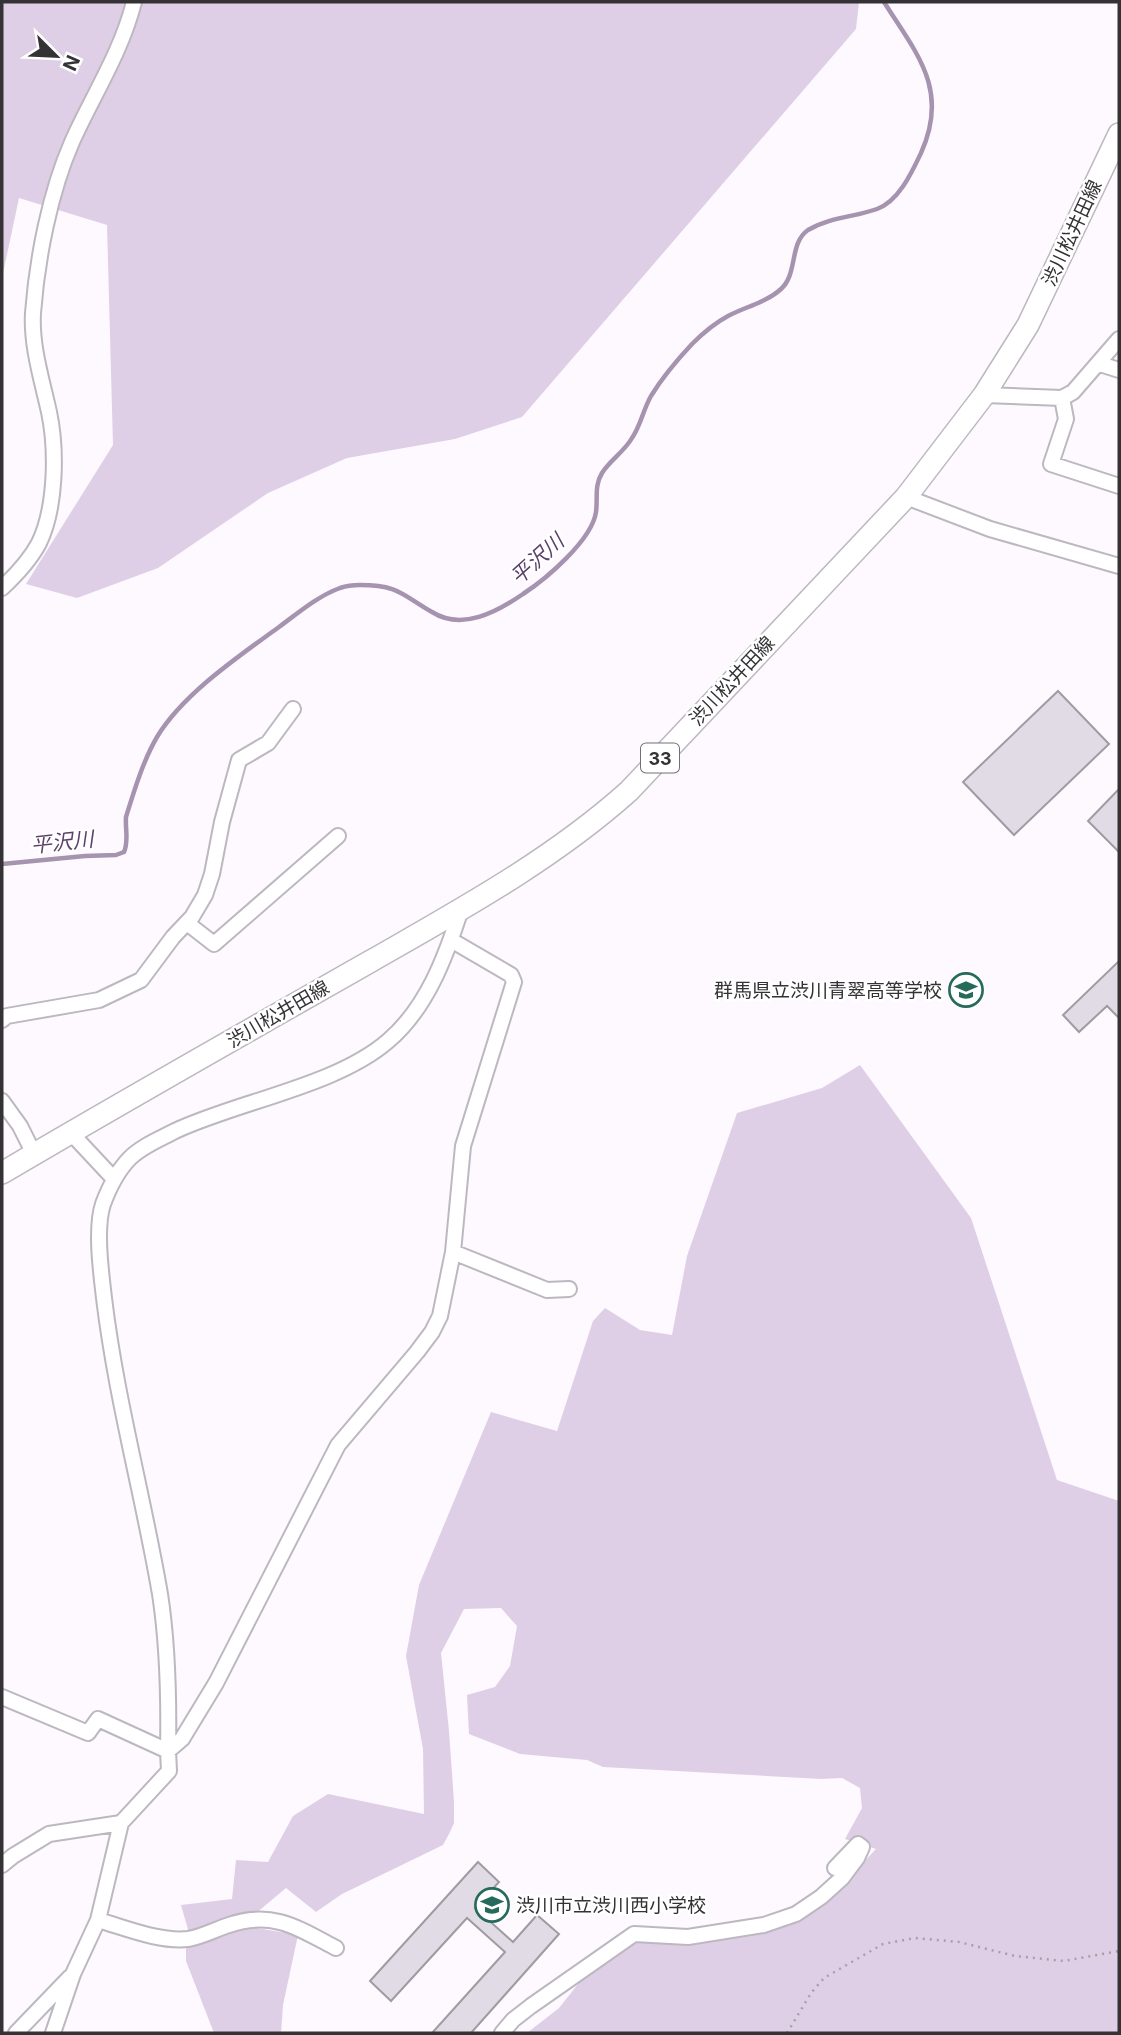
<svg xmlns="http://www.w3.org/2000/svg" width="1121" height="2035" viewBox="0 0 1121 2035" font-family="Inter,'Noto Sans JP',sans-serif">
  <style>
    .green { fill: #decfe7 }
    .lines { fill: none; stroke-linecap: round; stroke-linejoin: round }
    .stream { stroke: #a593b0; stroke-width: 4.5 }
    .building { fill: #e0dbe4; stroke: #a09aa3; stroke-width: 2 }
    .street-casing { stroke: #bdb8c0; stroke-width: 18 }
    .primary-casing { stroke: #bdb8c0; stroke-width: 24 }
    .path { stroke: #a4a1a6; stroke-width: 2.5; stroke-dasharray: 2 5; stroke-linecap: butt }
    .street { stroke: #fff; stroke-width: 14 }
    .primary { stroke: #fff; stroke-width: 21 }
    .labels { text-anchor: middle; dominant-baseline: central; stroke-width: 5; stroke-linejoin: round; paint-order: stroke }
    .shield { fill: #fff; stroke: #717072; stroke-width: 2 }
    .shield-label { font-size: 18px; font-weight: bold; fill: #343235 }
    .street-label { font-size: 19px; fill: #343235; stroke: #fff }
    .poi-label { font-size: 19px; fill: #343235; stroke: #fff; text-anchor: end }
    .water-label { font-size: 21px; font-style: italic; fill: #5c416c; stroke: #fff }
  </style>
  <rect width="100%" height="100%" fill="#fdf9ff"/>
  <path class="green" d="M2,2h857l-3,27 -334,388 -67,22 -108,19 -79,35 -110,75 -81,30 -51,-14 87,-139 -6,-220 -88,-27 -17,80z
    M860,1065l111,153 86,262 62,21v532h-592l32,-25 23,-29 55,-41 162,-21 24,-12 53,-56 -31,-10 17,-31 -2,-20 -18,-10 -21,1 -218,-12 -16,-7 -67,-6 -51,-20 -2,-39 28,-8 15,-21 7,-40 -16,-18 -37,1 -23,44 8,78 5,71v21l-5,11 -6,11 -101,49 -26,18 -30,-24 -31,26 -22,2 -26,12 -18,5 -8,-28 51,-6 4,-39 32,2 25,-46 35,-22 96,20 -1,-65 -17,-93 13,-71 72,-173 66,19 36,-110 12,-13 35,22 32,5 15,-79 50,-143 85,-25z
    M257,1928l41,7 -15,70 -2,28h-67l-28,-72v-14c26,-6 44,-16 71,-19z"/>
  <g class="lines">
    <path class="stream" d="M2,864l83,-8 31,-1 8,-3c5,-11 1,-23 2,-35 8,-26 17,-56 31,-80 26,-43 82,-81 122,-110 19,-14 39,-31 61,-39 6,-2 13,-3 20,-3 38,0 41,9 72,27 30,19 65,0 91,-18 23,-15 69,-54 73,-82 2,-14 -2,-26 6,-39 8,-13 22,-21 30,-35 9,-13 11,-28 19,-42 11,-18 26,-36 41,-52 11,-11 23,-21 36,-28 17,-9 39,-14 53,-27 17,-15 8,-46 27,-59 22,-13 47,-13 69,-21 22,-8 35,-37 44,-56 29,-64 -5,-100 -37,-151"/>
  </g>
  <path class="building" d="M1058,691l51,53 -95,91 -51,-53z
    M1119,789v63l-31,-31z
    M1119,961v57l-12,-12 -28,26 -16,-17z
    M478,1862l21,20 -24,26 38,34 24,-27 22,19 -88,99h-39l73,-81 -38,-34 -76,83 -21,-20z"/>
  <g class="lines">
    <g class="street-casing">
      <path id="street" d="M1100,364l19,6
        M984,395l78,3 11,-6 46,-53
        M1062,398l4,21 -15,45 68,22
        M906,497l84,32 129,37
        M2,588c14,-13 28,-28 37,-45 17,-35 18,-93 10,-131 -7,-32 -18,-66 -16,-99 4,-54 17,-121 39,-171 21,-47 49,-89 62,-140
        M187,923l27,21 124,-108
        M2,1020l5,-4 92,-16 42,-20 32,-43 19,-20 13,-22 7,-21 10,-52 17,-62 29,-17 25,-34
        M2,1101l18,25 14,28
        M71,1133l43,46
        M453,1252l94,38 22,-1
        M2,1697l86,36 10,-14 70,32c1,-52 0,-105 -8,-157 -17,-99 -44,-196 -56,-296 -3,-26 -9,-70 -1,-94 6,-16 15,-34 27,-46 12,-12 30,-19 45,-27 64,-30 161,-45 213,-90 39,-33 58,-85 73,-132
        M2,1865l11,-9 36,-22 72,-11
        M98,1920c28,8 61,22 90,19 14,-2 28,-10 41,-14 44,-15 69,3 107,23
        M16,2033l54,-56
        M53,2033l20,-59 25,-54 23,-97 48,-52 -1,-20 14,-12 34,-56 122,-238 79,-93 15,-20 8,-16 13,-64 10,-106 51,-164 -3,-7 -60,-35
        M502,2033l11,-13 18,-14 103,-72 54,3 76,-12 32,-11 25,-17 21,-19 15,-20 5,-11 -4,-3 -23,24"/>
    </g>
    <g class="primary-casing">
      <path id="primary" d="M2,1173c122,-72 246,-142 369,-212 89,-51 181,-101 258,-170l277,-294 78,-102 44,-70 91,-191"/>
    </g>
    <path class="path" d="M787,2033l24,-40 13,-15 59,-34 32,-6 44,4 56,14 49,5 55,-10"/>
    <use href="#street" class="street"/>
    <use href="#primary" class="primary"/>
  </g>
  <defs>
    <g id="school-ring" transform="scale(1.75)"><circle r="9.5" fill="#fff" stroke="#266a5b" stroke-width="1.5"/><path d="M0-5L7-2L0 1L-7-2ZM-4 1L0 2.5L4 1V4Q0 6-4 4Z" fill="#266a5b"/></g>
  </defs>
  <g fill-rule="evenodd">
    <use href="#school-ring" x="966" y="990"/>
    <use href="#school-ring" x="492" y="1905"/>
  </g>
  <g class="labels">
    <rect class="shield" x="641" y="743.5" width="38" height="29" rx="5"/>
    <g class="shield-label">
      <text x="660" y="758">33</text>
    </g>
    <g class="street-label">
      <text transform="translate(1072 233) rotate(-65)">渋川松井田線</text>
      <text transform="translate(732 681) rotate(-47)">渋川松井田線</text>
      <text transform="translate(278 1014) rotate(-30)">渋川松井田線</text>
    </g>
    <g class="poi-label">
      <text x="942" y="990">群馬県立渋川青翠高等学校</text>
      <text x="516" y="1905" text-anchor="start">渋川市立渋川西小学校</text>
    </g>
    <g class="water-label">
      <text transform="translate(537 559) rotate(-42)">平沢川</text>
      <text transform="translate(62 842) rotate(-6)">平沢川</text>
    </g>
  </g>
  <rect width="1121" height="2035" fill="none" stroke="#343235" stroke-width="7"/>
  <g transform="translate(56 56) rotate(114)" stroke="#ffffff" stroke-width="5" paint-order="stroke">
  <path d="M0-5L12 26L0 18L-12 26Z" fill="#343235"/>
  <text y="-10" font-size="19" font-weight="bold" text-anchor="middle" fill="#343235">N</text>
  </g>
</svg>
